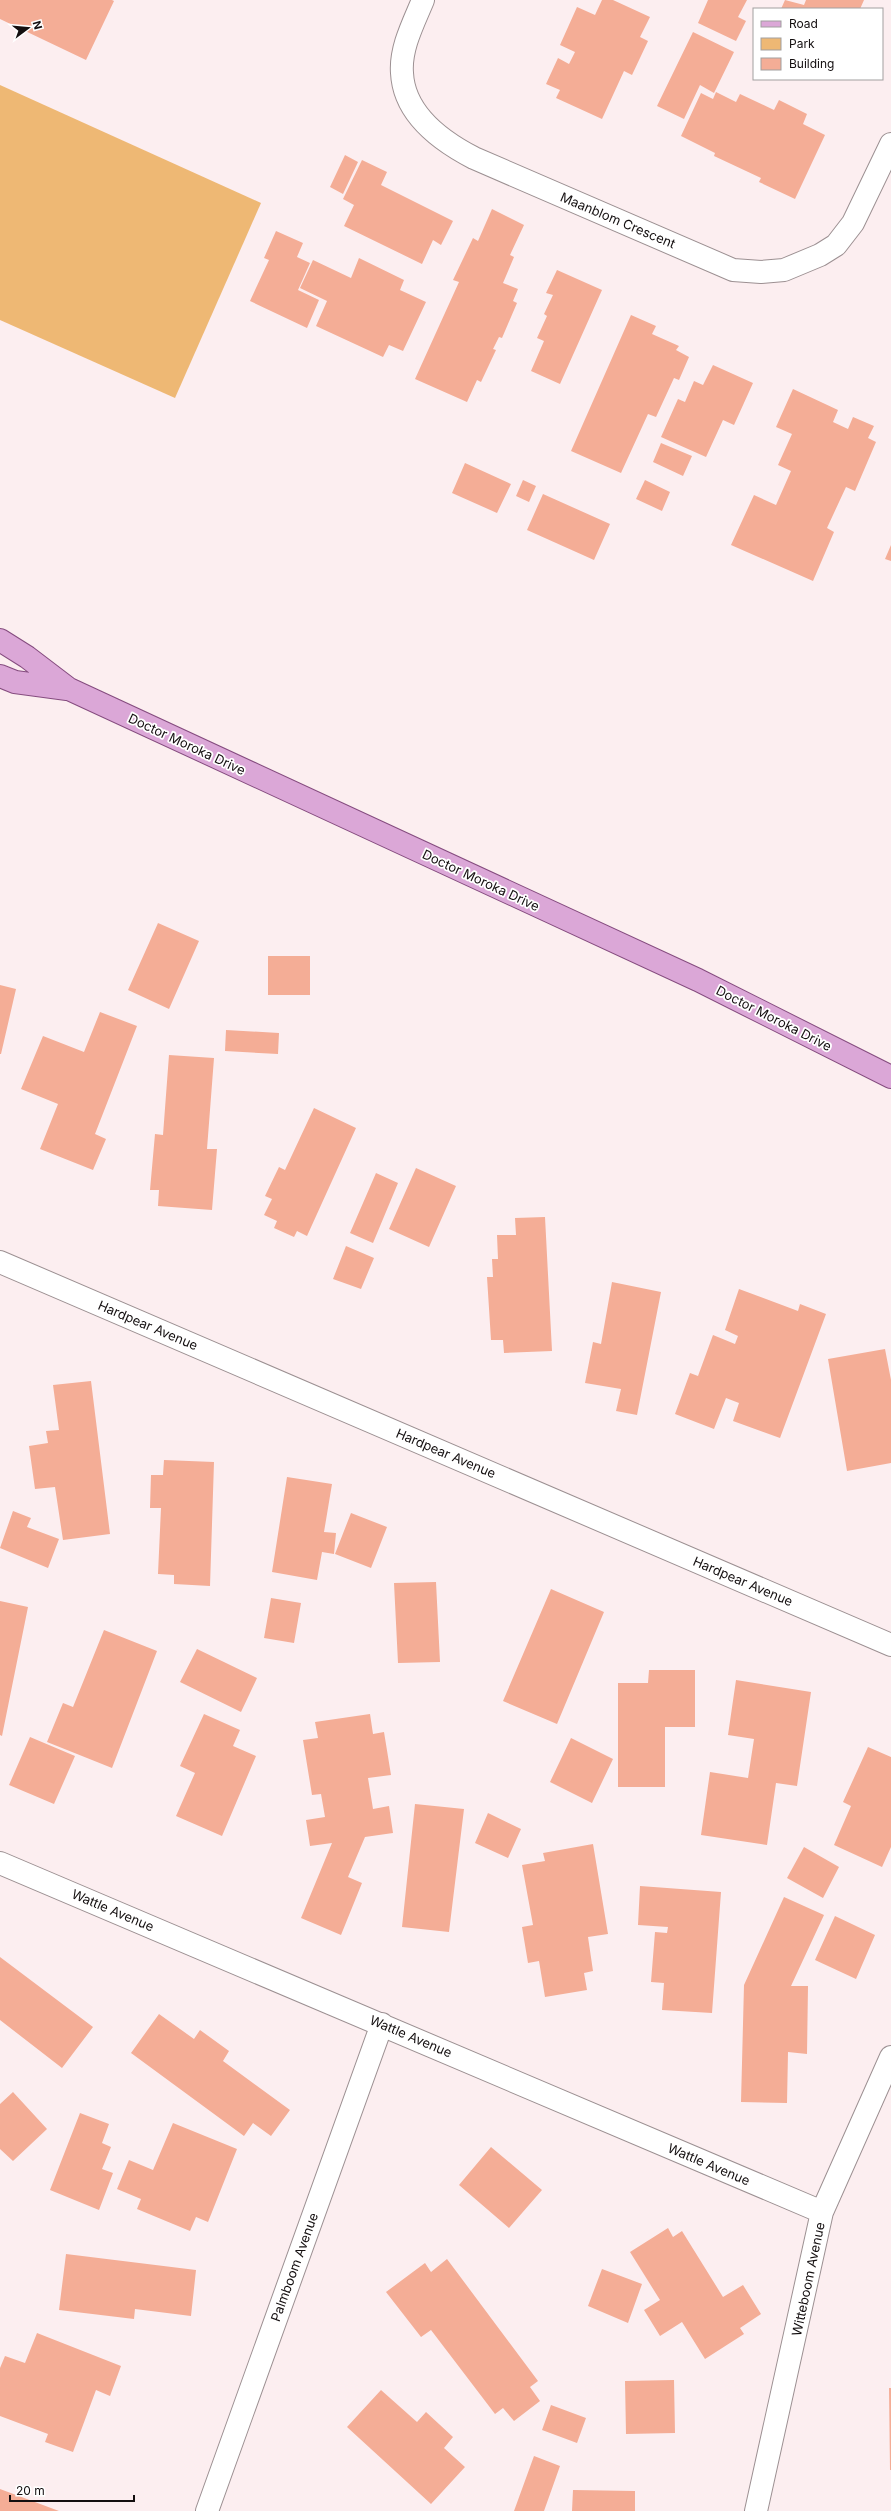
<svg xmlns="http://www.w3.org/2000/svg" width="891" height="2511" viewBox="0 0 891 2511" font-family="Inter,sans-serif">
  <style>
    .green { fill: #eeb874 }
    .building { fill: #f4ad96 }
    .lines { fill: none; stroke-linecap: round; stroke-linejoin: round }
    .minor-casing { stroke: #9c9092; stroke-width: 24 }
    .major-casing { stroke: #854c7f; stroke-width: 24 }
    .minor { stroke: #fff; stroke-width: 22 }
    .major { stroke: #dba7d7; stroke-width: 22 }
    .labels { text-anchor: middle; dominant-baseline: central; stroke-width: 3.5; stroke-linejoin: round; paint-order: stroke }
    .street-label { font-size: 13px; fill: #130e0f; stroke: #fff }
  </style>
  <rect width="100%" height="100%" fill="#fceef0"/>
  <path class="green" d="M0,85l261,118 -86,195 -175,-78z"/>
  <path class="building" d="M0,0h112l2,1 -28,59 -86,-41z
    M602,0h11l37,17 -10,20 8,4 -16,34 -8,-4 -22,48 -46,-21 4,-8 -14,-6 12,-26 11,6 6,-12 -15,-7 17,-38 18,8z
    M708,0h39l-9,17 8,4 -10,20 -38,-18z
    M785,0l19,5 2,-5h58l-4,9h-79z
    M693,32l41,20 -20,41 -14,-8 -16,34 -27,-13z
    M716,92l20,10 4,-8 34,16 5,-10 28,14 -4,10 22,11 -30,64 -36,-17 2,-4 -47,-22 1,-3 -34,-17 20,-43 12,6z
    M345,155l13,7 -15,32 -13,-7z
    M362,160l25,12 -6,13 72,36 -12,24 -8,-5 -11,24 -78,-38 10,-21 -11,-6z
    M492,209l32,16 -14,30 4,2 -11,26 15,6 -5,12 4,2 -15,35 -3,-1 -6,12 3,1 -15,32 -4,-2 -10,22 -52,-23 44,-97 -6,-2 20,-42 5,3z
    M276,231l27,12 -6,14 13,6 -12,27 21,10 -12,28 -57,-27 19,-41 -5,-2z
    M359,258l45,22 -4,10 26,12 -23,49 -14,-6 -6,12 -67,-31 11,-25 -27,-13 13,-28 38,18z
    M557,270l45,20 -42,94 -29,-13 13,-30 -7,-3 10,-22 -3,-2 9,-19 -7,-2z
    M631,315l25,11 -4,8 27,12 -3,4 13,7 -10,23 -5,-2 -18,39 -8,-3 -27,59 -50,-22z
    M713,365l40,18 -19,42 -11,-5 -17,37 -45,-20 17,-38 7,3 9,-21 9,4z
    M793,389l45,21 -5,12 15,7 5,-12 21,9 -6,12 8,4 -21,49 -9,-4 -19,41 7,4 -21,49 -82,-36 23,-50 22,10 15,-34 -13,-6 14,-31 -16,-7z
    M661,443l31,13 -9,20 -30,-14z
    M465,463l46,21 -14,29 -45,-20z
    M523,480l13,6 -7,16 -13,-6z
    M645,480l25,12 -8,19 -26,-12z
    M543,494l67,30 -16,36 -67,-30z
    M891,545v16l-6,-2z
    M158,923l41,18 -30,68 -41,-19z
    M268,956h42v39h-42z
    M0,985l16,4 -15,65h-1z
    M100,1012l37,14 -42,108 11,5 -13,31 -53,-21 18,-45 -37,-15 22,-53 41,16z
    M226,1030l53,3 -1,21 -53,-3z
    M169,1055l45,3 -7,91h10l-5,61 -54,-4 1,-16h-9l5,-56 8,1z
    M314,1108l42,20 -49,108 -10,-5 -3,6 -20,-9 3,-7 -13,-6 8,-16 -7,-3 14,-29 6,3z
    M416,1168l40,18 -27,61 -40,-18z
    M376,1173l22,10 -25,60 -23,-10z
    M545,1217l7,134 -48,2 -1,-13h-12l-4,-63h6l-1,-18h6l-1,-24h19l-1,-17z
    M346,1246l28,12 -13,31 -28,-10z
    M612,1282l49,10 -24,123 -21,-4 5,-22 -36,-6 8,-41 8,2z
    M739,1289l59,22 2,-7 26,10 -46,124 -47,-17 6,-18 -13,-5 -12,31 -39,-15 15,-41 8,3 15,-41 22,9 3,-8 -13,-6z
    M885,1349l6,31v83l-44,8 -19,-112z
    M91,1381l19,153 -47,6 -8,-53 -20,2 -6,-43 19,-3 -2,-12 13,-1 -6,-45z
    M164,1460l50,2 -4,124 -36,-2v-9l-16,-1 3,-66h-11l1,-33h12z
    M287,1477l45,7 -8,48 12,1 -2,21 -12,-2 -5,28 -45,-8z
    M13,1511l18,7 -4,9 32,12 -11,29 -48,-20z
    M351,1513l36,14 -16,41 -36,-14z
    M436,1582l4,80 -42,1 -4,-80z
    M551,1589l53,23 -47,112 -54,-23z
    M271,1598l30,5 -7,40 -30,-5z
    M0,1601l28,6 -26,129 -2,-1z
    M104,1630l53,21 -45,117 -65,-26 16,-39 10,4z
    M197,1649l60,29 -16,34 -61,-30z
    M649,1670h46v57h-30v60h-47v-104h30z
    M736,1680l75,12 -14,94 -21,-3 -9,62 -66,-10 9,-63 38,6 6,-39 -26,-4z
    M204,1714l36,16 -7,16 23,10 -34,80 -46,-20 19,-43 -15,-7z
    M370,1714l3,20 11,-2 7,43 -23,3 5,31 16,-3 4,27 -28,4 -17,40 14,6 -21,52 -40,-17 31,-75 -22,3 -4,-26 19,-3 -4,-23 -9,1 -9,-55 15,-2 -3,-16z
    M30,1737l45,19 -21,48 -45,-19z
    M571,1738l42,21 -21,44 -42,-21z
    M868,1747l23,10v90l-9,20 -48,-22 17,-39 -8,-4z
    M415,1804l49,5 -15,123 -47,-5z
    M488,1813l33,16 -13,29 -33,-15z
    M593,1844l15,90 -20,3 5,34 -9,2 3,17 -42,7 -6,-36 -11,2 -6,-36 11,-2 -11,-60 23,-4 -2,-8z
    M804,1847l35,20 -16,31 -36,-20z
    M640,1886l81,6 -9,121 -50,-3 2,-27 -13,-1 4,-50 12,1 1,-6 -30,-2z
    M784,1897l40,18 -33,71h17l-1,68 -19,-2 -1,51 -46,-1 3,-117z
    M835,1916l40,19 -19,44 -41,-19z
    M0,1957l93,70 -31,41 -62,-48z
    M159,2014l35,25 6,-9 29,21 -6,10 67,49 -19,26 -18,-13 -9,13 -113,-83z
    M13,2092l34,37 -34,32 -13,-12v-45z
    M80,2113l29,11 -7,19 9,4 -9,22 11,4 -14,37 -49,-20z
    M173,2123l64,26 -29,73 -12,-5 -6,14 -53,-22 4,-10 -24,-10 12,-29 24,10z
    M491,2147l51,43 -33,38 -50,-43z
    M668,2228l5,9 9,-6 41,66 20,-12 18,29 -21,14 4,6 -39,25 -23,-37 -22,14 -16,-26 16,-10 -30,-48z
    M66,2254l130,16 -5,46 -56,-7 -1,10 -75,-9z
    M447,2259l91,122 -8,6 10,14 -26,20 -11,-13 -8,6 -64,-84 -10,7 -35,-45 39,-29 6,9z
    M602,2269l40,15 -14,39 -40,-17z
    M37,2333l84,33 -11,30 -14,-6 -23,62 -28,-10 3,-8 -48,-18v-48l5,-12 20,7z
    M674,2380l1,53 -49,1 -1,-53z
    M889,2388h2v82h-1z
    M381,2390l36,32 9,-10 27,25 -9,11 21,19 -34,37 -84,-77z
    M551,2405l35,13 -9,25 -35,-13z
    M534,2456l26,10 -16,45h-30z
    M0,2489l59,22h-59z
    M573,2490l62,1v20h-63z"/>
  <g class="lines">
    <g class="minor-casing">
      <path id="minor" d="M423,0c-9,22 -23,48 -21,73 2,41 39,68 72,85l259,112 28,2 23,-2 36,-15 16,-10 17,-22 38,-79
        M0,1262l891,383
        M0,1863l822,349
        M207,2511l175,-487
        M756,2511l66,-299 69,-155"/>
    </g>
    <g class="major-casing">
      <path id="major" d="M0,640l27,17 42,32 629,291 193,97
        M0,676l15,6 52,7"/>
    </g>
    <use href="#minor" class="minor"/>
    <use href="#major" class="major"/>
  </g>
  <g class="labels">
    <g class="street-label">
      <text transform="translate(618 220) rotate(23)">Maanblom Crescent</text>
      <text transform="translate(187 744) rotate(25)">Doctor Moroka Drive</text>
      <text transform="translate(481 880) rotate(25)">Doctor Moroka Drive</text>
      <text transform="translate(774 1018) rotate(27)">Doctor Moroka Drive</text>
      <text transform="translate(148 1325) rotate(23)">Hardpear Avenue</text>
      <text transform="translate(446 1453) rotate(23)">Hardpear Avenue</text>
      <text transform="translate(743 1581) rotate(23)">Hardpear Avenue</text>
      <text transform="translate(113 1910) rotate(23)">Wattle Avenue</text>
      <text transform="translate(411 2036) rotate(23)">Wattle Avenue</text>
      <text transform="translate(709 2164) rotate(23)">Wattle Avenue</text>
      <text transform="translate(294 2267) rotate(-70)">Palmboom Avenue</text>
      <text transform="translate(808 2279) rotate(-78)">Witteboom Avenue</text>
    </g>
  </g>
  <rect x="753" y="8" width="130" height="72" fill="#ffffff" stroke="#a19f9f"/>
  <rect x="761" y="21" width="20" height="6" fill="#dba7d7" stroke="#a19f9f"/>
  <text x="789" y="28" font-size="12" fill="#130e0f">Road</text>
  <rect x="761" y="38" width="20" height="12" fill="#eeb874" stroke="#a19f9f"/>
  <text x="789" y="48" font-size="12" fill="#130e0f">Park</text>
  <rect x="761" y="58" width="20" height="12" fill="#f4ad96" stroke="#a19f9f"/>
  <text x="789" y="68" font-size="12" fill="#130e0f">Building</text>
  <g transform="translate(28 28) rotate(74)" stroke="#ffffff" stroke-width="3" paint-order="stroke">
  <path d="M0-3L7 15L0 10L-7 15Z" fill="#130e0f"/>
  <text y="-6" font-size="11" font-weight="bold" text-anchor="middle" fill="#130e0f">N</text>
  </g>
  <path d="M10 2495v6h124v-6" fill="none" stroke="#130e0f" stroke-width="2"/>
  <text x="16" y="2495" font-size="12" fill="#130e0f" stroke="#ffffff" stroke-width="3" paint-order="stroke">20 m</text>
</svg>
